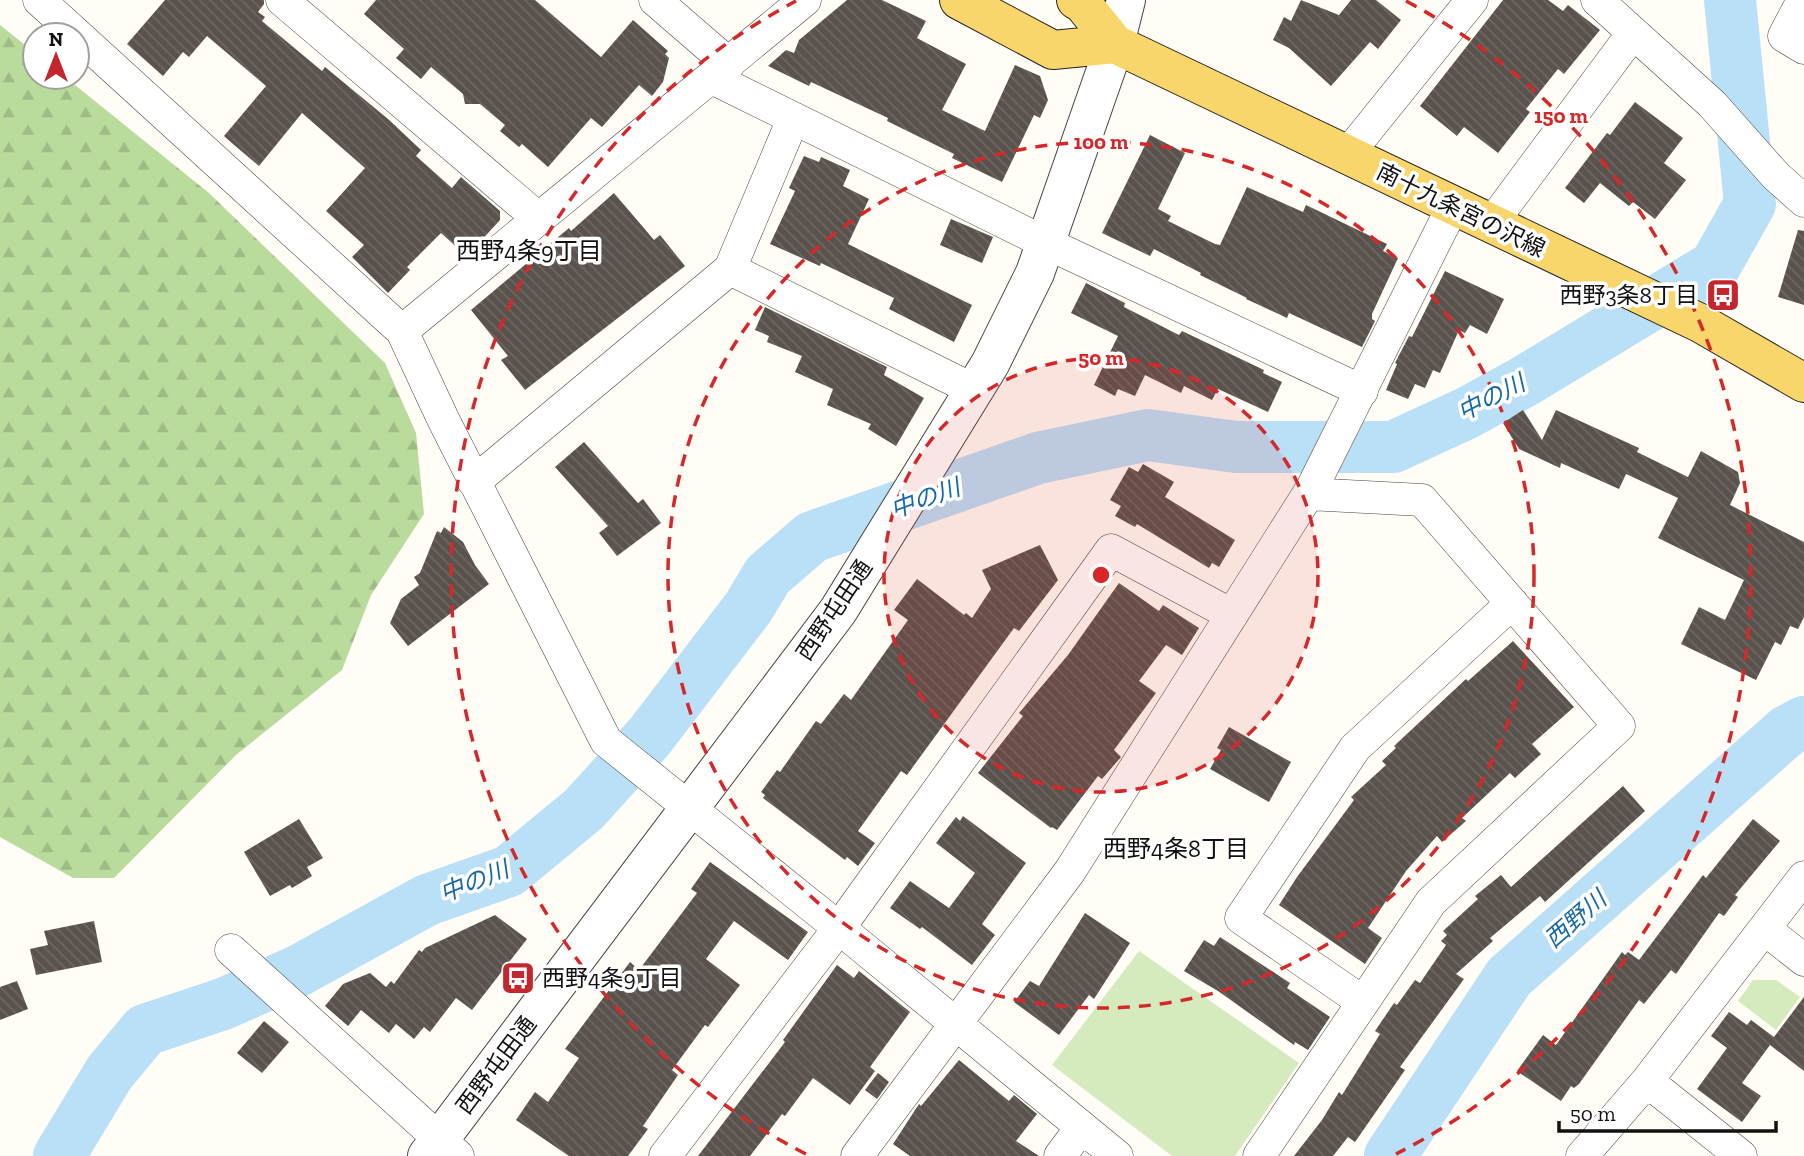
<svg xmlns="http://www.w3.org/2000/svg" width="1804" height="1156" viewBox="0 0 1804 1156" font-family="'Zilla Slab','Noto Sans JP',serif">
  <style>
    .grass { fill: #d5ebbd }
    .forest { fill: url(#forest-firs) }
    .lines { fill: none; stroke-linecap: round; stroke-linejoin: round }
    .river { stroke: #b9e0f7; stroke-width: 52 }
    .building { fill: url(#building-back-hatch) }
    .minor-casing { stroke: #444; stroke-width: 33 }
    .tertiary-casing { stroke: #444; stroke-width: 40 }
    .primary-casing { stroke: #222; stroke-width: 40 }
    .minor { stroke: #fff; stroke-width: 32 }
    .tertiary { stroke: #fff; stroke-width: 38 }
    .primary { stroke: #f9d66b; stroke-width: 38 }
    .ring { fill: none; stroke: #d62828; stroke-width: 3.5; stroke-dasharray: 12 9 }
    .labels { text-anchor: middle; dominant-baseline: central; stroke-width: 7; stroke-linejoin: round; paint-order: stroke }
    .street-label { font-size: 23px; fill: #111; stroke: #fff }
    .poi-label { font-size: 23px; fill: #111; stroke: #fff; text-anchor: end }
    .neighbourhood-label { font-size: 24px; fill: #111; stroke: #fff }
    .water-label { font-size: 24px; font-style: italic; fill: #1768a6; stroke: #fff }
    .centre { fill: #d62828; stroke: #fff; stroke-width: 3.5 }
    .ring-label { font-size: 21px; text-anchor: middle; font-weight: bold; fill: #d62828; stroke: #fff; stroke-width: 7; stroke-linejoin: round; paint-order: stroke }
  </style>
  <defs>
    <pattern id="forest-firs" width="22" height="20" patternUnits="userSpaceOnUse" patternTransform="scale(1.75)"><rect width="22" height="20" fill="#b9dc9c"/><path d="M5 1l3.5 6h-7zM16 11l3.5 6h-7z" fill="#9ebc85"/></pattern>
    <pattern id="building-back-hatch" width="6" height="6" patternUnits="userSpaceOnUse" patternTransform="scale(1.75)"><rect width="6" height="6" fill="#5a524d"/><path d="M-1 5l2 2M0 0l6 6M5-1l2 2" fill="none" stroke="#6d6662"/></pattern>
  </defs>
  <rect width="100%" height="100%" fill="#fffdf5"/>
  <path class="grass" d="M1139,951l160,112 -64,93h-63l-120,-91z
    M1753,980h23l24,17 -24,33 -38,-29z"/>
  <path class="forest" d="M0,25l35,28v24h30l144,116 176,170 31,70 8,81 -53,81 -29,75 -106,85 -122,123h-41l-73,-41z"/>
  <g class="lines">
    <path class="river" d="M59,1156l51,-84 35,-42 78,-26 75,-33 129,-71 82,-29 75,-62 66,-73 98,-128 20,-33 44,-38 226,-79 110,-23 88,12h157l74,-34 58,-32 190,-115 35,-62 -20,-204
      M1390,1156l119,-179 278,-246 17,-9"/>
  </g>
  <path class="building" d="M165,0h99v4l-6,8 7,5 -3,4 60,50 3,-4 63,52 33,31 -5,6 36,32 9,-11 39,34v9l-22,24 -6,-6 -12,12 -19,-17 -34,34 3,3 -22,23 -36,-36 12,-12 -38,-34 39,-43 -63,-55 -43,53 -26,-22 -9,-8 42,-50 -59,-50 -18,21 -6,-5 -20,24 -36,-32z
    M376,0h159l66,57 32,-37 35,31 -3,3 4,4 -6,24 -11,14 -13,-11 -37,42 -11,-9 -43,49 -26,-23 -3,3 -19,-16 5,-6 -25,-21h-15l-2,-10 -32,-27 -10,12 -25,-21 8,-9 -40,-35z
    M847,0h35l44,21 -9,17 49,26 -24,46 43,21 30,-66 25,11 8,24 -8,18 -6,-3 -32,67 -50,-24 2,-4 -67,-33 1,-3 -77,-36 -2,4 -41,-20 18,-16 8,3 5,-13z
    M1301,0l38,15 12,-15h25l25,20 -23,29 -8,-7 -39,44 -42,-38 -16,-8 11,-23 7,4z
    M1503,0h45l15,11 5,-6 32,25 -36,44 -6,-5 -32,40 4,3 -32,41 -34,-26 -7,9 -37,-30z
    M1635,102l48,36 -19,25 22,17 -31,39 -22,-17 -4,4 -29,-23 -16,20 -19,-15 42,-55 3,2z
    M1150,135l35,18 -27,56 13,7 -3,5 47,23 5,1 27,-58 56,25 3,-7 81,39 -4,7 15,7 -26,56v5l3,2 -13,26 -73,-34 -2,5 -41,-19 1,-1 -47,-23 1,-2 -47,-24 -4,7 -48,-23z
    M804,156l15,6 2,-5 29,13 -7,16 26,13 -21,45 124,61 -18,37 -65,-33 5,-11 -73,-35 -1,3 -50,-22 25,-53 -6,-3z
    M614,193l40,47 6,-5 25,31 -160,124 -24,-30 7,-4 -37,-46 98,-82 2,3z
    M951,219l42,18 -11,26 -42,-18z
    M1798,230l6,1v74l-26,-8z
    M1445,271l59,28 -17,35 -17,-9 -5,8 -6,-3 -19,43 -7,-3 -8,18 -10,-4 -7,15 -22,-9 11,-26 -2,-1 14,-27 3,1z
    M1086,283l39,20 -1,4 55,28 3,-4 82,39 -1,3 19,9 -14,30 -50,-23 -6,11 -28,-14 -3,7 -36,-18 -10,21 -17,-7 -3,7 -21,-11 24,-49 -47,-23z
    M765,307l122,60 -3,8 40,23 -28,48 -28,-17 3,-5 -44,-19 6,-16 -38,-17 7,-16 -35,-14 2,-6 -14,-6z
    M1523,410l19,30 14,-30 83,38 -2,4 51,25 13,-26 37,21 2,11 -10,22 74,37v75l-6,12 -8,-3 -9,19 -6,-3 -19,38 -75,-36 18,-37 26,13 19,-40 -86,-42 20,-40 -52,-24 -7,15 -58,-26 -1,5 -41,-19 -16,-26z
    M584,442l54,61 5,-4 18,24 -44,33 -18,-23 9,-7 -53,-59z
    M1143,464l31,18 -9,15 70,43 -16,27 -7,-4 -3,5 -72,-44 -2,3 -20,-11 6,-10 -11,-6 19,-33 9,5z
    M444,527l19,15 12,23 14,19 -81,62 -18,-23 11,-24 18,-14 -5,-8 6,-4 17,-42 4,2z
    M1040,545l18,35 -39,51 -5,-3 -107,147 -6,-4 -43,60 17,12 -17,23 -11,-9 -2,3 -82,-62 2,-3 -4,-3 16,-22 3,2 36,-51 5,3 23,-30 7,6 57,-80 -14,-10 23,-31 47,36 2,-2 6,5 19,-29 -9,-19z
    M1119,583l40,28 4,-6 36,23 -17,27 -16,-10 -27,36 17,12 -42,57 7,7 -19,22 -4,-3 -41,54 -5,-3 -1,1 -73,-55 45,-57 -4,-3 49,-58z
    M1513,641l61,66 -42,37 9,10 -26,24 -5,-5 -48,45 4,3 -24,21 -5,-6 -31,35 -38,57 14,10 -17,26 -86,-59 18,-28 57,-77 -3,-3 35,-32 -4,-4 14,-13 -2,-2 72,-67 2,2z
    M1229,727l62,35 -22,40 -59,-33 11,-19 -4,-2z
    M1623,786l22,25 -100,91 -5,-6 -50,42 3,3 -37,33 8,5 -64,88 5,3 -50,72 -7,-5 -15,19h-39l28,-36 17,-28 3,3 38,-61 -5,-3 19,-28 3,2 18,-25 5,3 26,-38 -5,-4 6,-6 -4,-4 35,-32 -3,-3 26,-21 10,12z
    M963,816l63,47 -44,61 13,11 -23,30 -50,-38 -2,2 -30,-21 20,-27 39,27 26,-35 -39,-30 20,-26 4,4z
    M299,819l24,39 -16,9 5,9 -20,12 -2,-3 -20,11 -26,-44z
    M1753,819l27,22 -45,54 3,2 -14,19 -5,-3 -43,61 -5,-4 -27,34 -5,-4 -60,84 -5,4 -3,-2 -10,15 -44,-30 26,-36 13,10 66,-93 3,3 3,-3 11,8 64,-85 3,3z
    M710,862l98,70 -20,28 -54,-39 -28,38 34,26 -32,42 -3,-2 -33,45 6,5 -35,51 5,3 -20,27h-59l-53,-36 19,-28 13,10 31,-44 -14,-9 65,-87 9,8 58,-77 -6,-4z
    M1085,913l45,30 -36,56 -5,-4 -30,40 -45,-33 16,-21 9,5z
    M495,915l32,24 -55,71 -16,-12 -26,34 -6,-5 -10,12 -18,-15 -7,9 -28,-23 -13,16 -23,-20 18,-22 27,-11 16,14 5,-6 3,3 25,-34 3,2 3,-4z
    M94,921l8,41 -66,13 -6,-26 18,-4 -4,-14z
    M1220,937l70,46 -3,5 43,29 -22,33 -13,-8 -1,3 -76,-54 -34,-20 20,-31 10,6z
    M837,965l17,13 5,-7 51,41 -40,55 5,4 -25,34 -37,-27 -28,38 -3,-2 -32,42h-52l87,-114 -2,-2z
    M17,981l11,28 -28,11v-33z
    M1804,997v74l-34,-26 -28,38 19,13 -19,26 -45,-33 30,-41 -16,-12 18,-24 18,13 4,-5 23,17z
    M264,1021l25,21 -27,31 -25,-20z
    M959,1060l50,41 5,-6 23,19 -21,27 23,15h-129l-17,-12 26,-40 2,2z
    M878,1073l11,9 -12,17 -12,-9z"/>
  <g class="lines">
    <g class="minor-casing">
      <path id="minor" d="M39,0l363,331 41,88 163,322 233,187 278,228
        M282,0l257,219
        M655,0l74,64
        M1597,0l115,104 64,72 28,25
        M1803,0l-19,36 20,12
        M712,78l334,165 316,148
        M1347,155l125,-155
        M1491,224l142,-191
        M730,269l244,121
        M402,331l403,-331
        M474,482l256,-213 63,-150
        M1766,930l38,30
        M231,950l227,206
        M1363,1002l-122,-84 114,-170 157,-145
        M1647,1081l94,75
        M665,1156l174,-228 272,-378 121,65
        M857,1156l213,-285 242,-383 141,-282
        M1060,1156l21,-28
        M1259,1156l172,-254 188,-176 -197,-226 -114,-6
        M1582,1156l65,-75 157,-204"/>
    </g>
    <g class="tertiary-casing">
      <path id="tertiary" d="M427,1156l411,-545 152,-247 45,-91 80,-229 11,-44"/>
    </g>
    <g class="primary-casing">
      <path id="primary" d="M959,0l94,50 62,-6
        M1076,0l6,3 33,41 585,279 104,60"/>
    </g>
    <use href="#minor" class="minor"/>
    <use href="#tertiary" class="tertiary"/>
    <use href="#primary" class="primary"/>
  </g>
  <circle cx="1101" cy="575" r="217" fill="#d62828" fill-opacity=".12"/>
  <g class="ring">
    <circle cx="1101" cy="575" r="217"/>
    <circle cx="1101" cy="575" r="433"/>
    <path d="M806 1154A650 650 0 0 1 796 1M1406 1A650 650 0 0 1 1396 1154"/>
  </g>
  <defs>
    <g id="bus-square" transform="scale(1.75)"><rect x="-9" y="-9" width="18" height="18" rx="4" fill="#c4262e" stroke="#fff"/><path d="M-5-6H5V4H4V6H2V4H-2V6H-4V4H-5ZM-3.5-4V0h7V-4ZM-3.5 1.2v1.5H-2V1.2ZM2 1.2v1.5H3.5V1.2Z" fill="#fff"/></g>
  </defs>
  <g fill-rule="evenodd">
    <use href="#bus-square" x="1723" y="295"/>
    <use href="#bus-square" x="518" y="978"/>
  </g>
  <g class="labels">
    <g class="street-label">
      <text transform="translate(1461 210) rotate(26)">南十九条宮の沢線</text>
      <text transform="translate(834 610) rotate(-56)">西野屯田通</text>
      <text transform="translate(496 1065) rotate(-53)">西野屯田通</text>
    </g>
    <g class="poi-label">
      <text x="1698" y="295">西野3条8丁目</text>
      <text x="542" y="978" text-anchor="start">西野4条9丁目</text>
    </g>
    <g class="neighbourhood-label">
      <text x="529" y="250">西野4条9丁目</text>
      <text x="1176" y="848">西野4条8丁目</text>
    </g>
    <g class="water-label">
      <text transform="translate(1491 397) rotate(-27)">中の川</text>
      <text transform="translate(925 498) rotate(-20)">中の川</text>
      <text transform="translate(474 881) rotate(-22)">中の川</text>
      <text transform="translate(1575 919) rotate(-41)">西野川</text>
    </g>
  </g>
  <circle cx="1101" cy="575" r="10" class="centre"/>
  <g class="ring-label">
    <text x="1561" y="123">150 m</text>
    <text x="1101" y="149">100 m</text>
    <text x="1101" y="365">50 m</text>
  </g>
  <g transform="translate(56 56)"><circle r="33" fill="#ffffff" stroke="#a0a0a0" stroke-width="2"/>
  <path d="M0-5L12 26L0 18L-12 26Z" fill="#c4262e"/>
  <text y="-10" font-size="19" font-weight="bold" text-anchor="middle" fill="#111111">N</text>
  </g>
  <path d="M1559 1121v10h217v-10" fill="none" stroke="#111111" stroke-width="3.5"/>
  <text x="1570" y="1121" font-size="21" fill="#111111" stroke="#ffffff" stroke-width="5" paint-order="stroke">50 m</text>
</svg>
